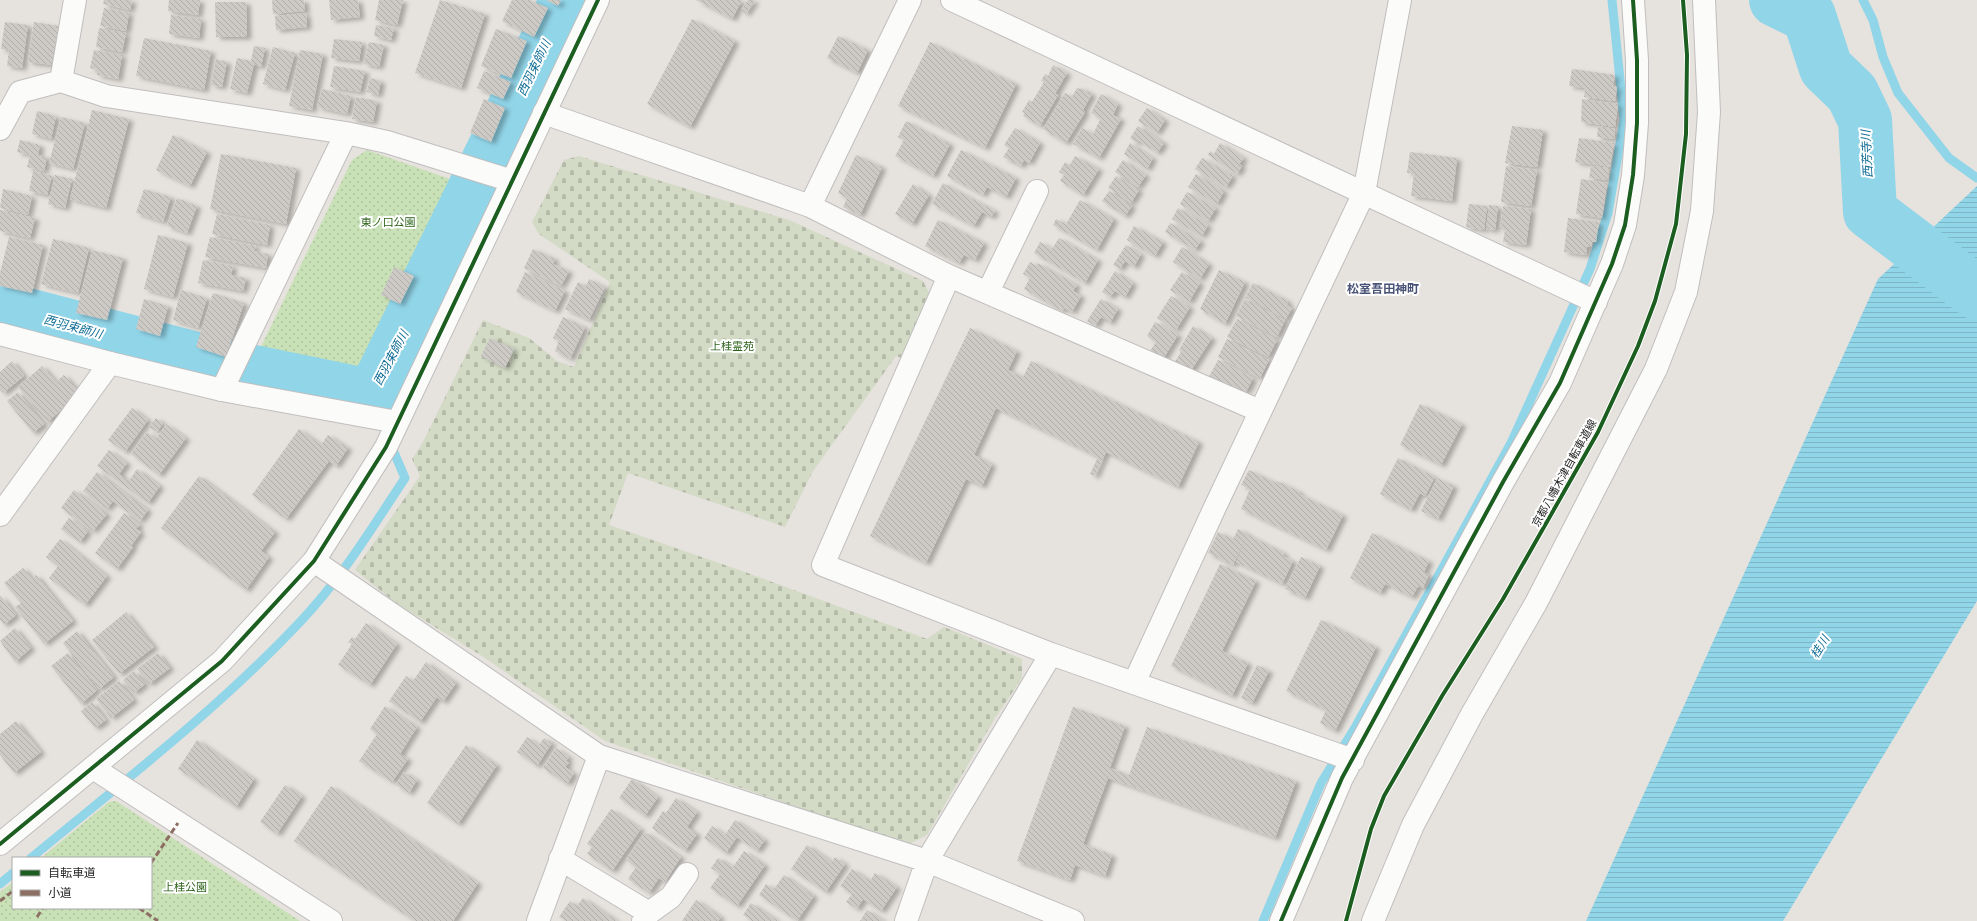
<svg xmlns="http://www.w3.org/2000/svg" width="1977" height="921" viewBox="0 0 1977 921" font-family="'Archivo Narrow','Noto Sans JP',sans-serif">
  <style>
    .cemetery { fill: url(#cemetery-stones) }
    .park { fill: url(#park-dots) }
    .water { fill: url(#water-rules) }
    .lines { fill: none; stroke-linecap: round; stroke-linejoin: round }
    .stream { stroke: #91d5e8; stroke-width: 9 }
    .river { stroke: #91d5e8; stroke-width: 54 }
    .building { fill: url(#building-back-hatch); filter: url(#shadow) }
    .street-casing { stroke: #c0bebf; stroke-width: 24 }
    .secondary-casing { stroke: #c0bebf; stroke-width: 24 }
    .street { stroke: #fbfbfa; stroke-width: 22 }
    .secondary { stroke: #fbfbfa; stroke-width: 22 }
    .quiet { stroke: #8d6e63; stroke-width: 3; stroke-dasharray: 6 3; stroke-linecap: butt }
    .cycleway-casing { stroke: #fff; stroke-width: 6 }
    .cycleway { stroke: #1b5e20; stroke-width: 4 }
    .labels { text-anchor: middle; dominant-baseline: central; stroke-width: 4; stroke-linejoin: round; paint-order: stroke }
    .park-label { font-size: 11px; fill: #2c631a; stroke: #fff }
    .street-label { font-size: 11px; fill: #282828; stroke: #fff }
    .water-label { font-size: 12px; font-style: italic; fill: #0e6c95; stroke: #fff }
    .neighbourhood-label { font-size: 12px; font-weight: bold; fill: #495378; stroke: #fff }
  </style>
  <defs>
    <pattern id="cemetery-stones" width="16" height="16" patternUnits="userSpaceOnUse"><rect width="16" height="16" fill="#d3dac5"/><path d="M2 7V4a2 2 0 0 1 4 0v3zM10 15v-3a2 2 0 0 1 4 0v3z" fill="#b5bba9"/></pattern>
    <pattern id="park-dots" width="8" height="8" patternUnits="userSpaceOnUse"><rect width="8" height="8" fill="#c9e1b6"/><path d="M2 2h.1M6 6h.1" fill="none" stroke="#adc19c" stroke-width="1.8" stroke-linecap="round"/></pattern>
    <pattern id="water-rules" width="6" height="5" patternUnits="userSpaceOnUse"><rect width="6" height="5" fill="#91d5e8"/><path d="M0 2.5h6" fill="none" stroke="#7db7c7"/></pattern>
    <pattern id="building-back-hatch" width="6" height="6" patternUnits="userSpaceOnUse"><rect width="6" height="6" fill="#cdcac6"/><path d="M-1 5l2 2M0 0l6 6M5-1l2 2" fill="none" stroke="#b0aeaa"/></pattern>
    <filter id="shadow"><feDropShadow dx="4.5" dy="2.5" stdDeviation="2" flood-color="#0004"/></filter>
  </defs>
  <rect width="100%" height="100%" fill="#e6e2dd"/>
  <path class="cemetery" d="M579,156l210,64 134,61 8,16 -30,61 -5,-2 -83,115 -28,56 -157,-54 -19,52 136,47 182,67 17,-12 78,32v19l-27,40 -68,117 -20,10 -302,-104 -123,-85 -86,-53 -41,-33 65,-94 -8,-17 10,-15 61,-124 46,18 28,23 17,6 36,-85 -71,-48 -7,-12 32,-62z"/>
  <path class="park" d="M367,150l100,35 3,5 -95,194 -16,6 -102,-24 -2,-7 97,-199z
    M116,801l184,120h-300v-29l13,-10v26h138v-50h-110l68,-56z"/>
  <path class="water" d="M1977,186v415l-194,320h-197l292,-642z"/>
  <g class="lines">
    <path class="stream" d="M1863,0l10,20 10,37 15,36 51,65 28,20
      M370,396l9,21
      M31,858c92,-76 187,-149 269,-236 41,-43 72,-94 105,-144l-15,-35
      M0,884l13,-11
      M1263,921l58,-138 35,-57 155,-283 79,-174 18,-56 16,-93 -12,-120"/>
    <path class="river" d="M1776,0l33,16 17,52 26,25 13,27 5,92 107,81
      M0,308l215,56 155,32 12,-18 185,-378"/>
  </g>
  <path class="building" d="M104,0h28l-2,10 -27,-6z
    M169,0h31l-2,15 -30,-4z
    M272,0h32l1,11 -32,3z
    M329,0h29l2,17 -29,3z
    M379,0h24l-6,25 -22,-5z
    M440,0l45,14 -24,74 -46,-15z
    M512,0h18l18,8 -14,29 -32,-16z
    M546,0h15l-3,6z
    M696,0h46l-10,19z
    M748,0h7l-9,14 -5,-4z
    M215,2h31l1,35h-31z
    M104,8l25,5 -3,18 -26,-5z
    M306,13l1,14 -31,3 -1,-14z
    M171,15l30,4 -2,19 -30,-4z
    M692,19l43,22 -45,86 -43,-23z
    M5,22l23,3 -6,43 -15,-2 2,-16 -8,-1z
    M34,22l25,4 -6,39 -25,-3z
    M376,25l18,3 -3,12 -17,-4z
    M99,28l27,5 -4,19 -26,-5z
    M496,29l31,12 -16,37 -30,-12z
    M838,36l30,14 -11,23 -30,-15z
    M144,38l67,13 -7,39 -68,-14z
    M334,39l28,3 -3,19 -28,-3z
    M369,42l15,3 -5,22 -15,-3z
    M930,42l86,42 -31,64 -87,-42z
    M254,46l11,2 -4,19 -7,-3 -7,29 -17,-4 7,-31 14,3z
    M273,47l22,6 -10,37 -22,-6z
    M94,50l28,5 -4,24 -21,-4 1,-5 -8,-2z
    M300,50l23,4 -11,56 -23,-4z
    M216,59l11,3 -5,25 -11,-2z
    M1053,65l14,8 -12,21 3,1 -18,31 -17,-10 2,-3 -3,-1 7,-12 3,2 12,-20 -3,-1 4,-7 3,2z
    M334,66l31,5 -5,21 -30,-5z
    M1572,69l43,6 -2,11 4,1 -2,14 -31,-4 1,-9 -16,-2z
    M484,71l27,11 -8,17 -26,-11z
    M370,78l11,3 -3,14 -11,-3z
    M1077,88l3,1 1,-1 11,6 -9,16 2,2 -19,31 -23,-14 22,-36 7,4z
    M322,89l29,7 -4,18 -30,-7z
    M1101,94l17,10 -5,11 8,4 -22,39 -26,-14 9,-16 11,6 8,-16 -10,-5z
    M356,97l21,4 -4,21 -21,-3z
    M484,99l21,9 -14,34 -21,-9z
    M1582,99l36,5 -3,23 -34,-5z
    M1147,108l18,12 -8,13 -19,-12z
    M92,110l37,9 -23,89 -36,-9z
    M37,111l19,5 -5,23 -19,-5z
    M61,117l24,6 -12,46 -24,-6z
    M906,121l44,23 -17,32 -38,-20 9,-16 -6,-3z
    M1138,126l26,17 -7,10 -19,-13 -1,3 -7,-5z
    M1512,126l31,4 -6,37 -32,-4z
    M1598,126l17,3 -1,10 -17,-2z
    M1015,128l25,15 -11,20 -5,-3 -3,6 -18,-9 6,-9 -5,-3z
    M173,135l34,17 -17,34 -34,-16z
    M1579,138l35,5 -4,24 -35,-5z
    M20,140l20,5 -2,10 9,2 -3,14 -17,-4 3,-12 -13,-3z
    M1130,143l23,15 -6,11 -23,-15z
    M1220,143l24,15 -5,6 3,2 -5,8 -29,-19 2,-4 4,3z
    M961,150l55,28 -10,19 -19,-10 -4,8 -36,-19z
    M1410,152l47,6 -5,43 -41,-5 3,-23h-7z
    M221,154l75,14 -10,56 -76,-15z
    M856,155l26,12 -22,48 -17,-8 4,-9 -9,-5z
    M1075,156l24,13 -16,26 -23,-14 4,-6 -5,-3 6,-10 5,3z
    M1202,158l31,18 -7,11 -31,-18z
    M1123,160l23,15 -8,12 -23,-15z
    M1506,166l31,4 -6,36 -30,-4z
    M1591,166l18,2 -1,12 -19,-2z
    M33,171l19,5 -5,19 -18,-4z
    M1196,174l28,17 -7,13 -29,-17z
    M55,175l17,4 -7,29 -17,-4z
    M1116,176l23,14 -8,13 -23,-15z
    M1581,179l26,4 -5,35 -26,-4z
    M943,183l52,28 -4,6 -9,-5 -8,14 -42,-22z
    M913,184l16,11 -17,29 -17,-10z
    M3,189l29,7 -4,19 -28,-7z
    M144,189l27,8 -8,25 -27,-9z
    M1109,191l23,15 -7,10 -23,-15z
    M1187,192l29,16 -8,13 -28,-17z
    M177,198l20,8 -10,27 -20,-7z
    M1080,200l34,19 -17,31 -44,-25 3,-6 10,5z
    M1469,204l18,2 -3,24 -18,-3z
    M1489,205l9,1 -3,24 -9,-1z
    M1503,206l28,3 -5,36 -23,-3 2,-12 -5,-1z
    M1178,208l30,17 -6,11 -30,-17z
    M0,210l35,8 -5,20 -30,-7z
    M217,214l53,11 -3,20 -55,-11z
    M1568,218l31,4 -3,20h-4l-1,5h-4l-1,8 -22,-3z
    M938,220l46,23 -9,17 -11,-5 -5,8 -34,-17z
    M1170,223l31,18 -6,9 -30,-18z
    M1134,226l29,16 -8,14 -28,-16z
    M158,235l30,8 -15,54 -29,-8z
    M9,237l34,8 -11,48 -32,-7v-13z
    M210,237l46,9 -2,5 14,3 -2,14 -61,-11z
    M1059,238l39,22 -13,23 -51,-30 6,-11 12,7z
    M53,239l36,9 -11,45 -37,-9z
    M1126,245l15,9 -7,13 -9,-6 -5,8 -7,-4z
    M1182,247l27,17 -9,15 -27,-17z
    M533,249l22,10 -2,5 16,7 -8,15 -37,-18z
    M92,250l31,8 -16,62 -31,-7z
    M203,260l30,6 -2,9 15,3 -3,13 -45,-8z
    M1030,262l7,4 1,-3 39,22 -4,6 8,5 -9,16 -8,-4 -2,3 -38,-22 6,-11 -7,-4z
    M394,267l20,9 -14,28 -19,-9z
    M1219,270l26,12 -20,42 -25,-15z
    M1115,271l18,12 -8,14 -10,-6 -5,6 -8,-5z
    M525,272l40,19 -10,20 -39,-19z
    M1182,272l18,11 -11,19 -19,-12z
    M589,279l16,8 -16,33 -24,-11 13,-27 8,4z
    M1253,283l35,18 -1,4 5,3 -6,11 -41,-21z
    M181,290l26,8 -9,30 -25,-8z
    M213,293l31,10 -18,54 -30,-10z
    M1171,296l19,11 -14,23 -19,-12z
    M144,299l24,7 -8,30 -24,-7z
    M1101,299l17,10 -8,14 -9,-6 -6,9 -8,-5z
    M1245,299l40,21 -8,17 -41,-21z
    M563,317l22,10 -15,32 -15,-8 4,-10 -6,-3z
    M1237,319l40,21 -9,17 -41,-20z
    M1155,322l23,13 -15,24 -13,-8 6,-9 -9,-6z
    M1193,326l19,12 -22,34 -16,-9 7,-11 -2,-2z
    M970,328l47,23 -9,19 15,7 8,-16 168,81 -21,45 -72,-35 -11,24 -5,-2 8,-17 -102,-49 -22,47 18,9 -10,22 -16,-7 -40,84 -56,-27z
    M490,338l24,11 -9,19 -24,-12z
    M1227,339l42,21 -9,18 -42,-21z
    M1218,360l35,18 -7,14 -5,-2 -3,6 -31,-16z
    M12,361l12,15 -21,17 -3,-3v-18z
    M42,366l14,16 8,-7 17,19 -34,28 -29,-35z
    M18,392l26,32 -11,9 -26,-32z
    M1420,404l42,20 -21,41 -41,-20z
    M132,408l16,12 -23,32 -17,-12z
    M156,418l7,5 -6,9 -8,-5z
    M166,424l20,14 -27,37 -28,-21 16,-22 9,7z
    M299,429l22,16 7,-10 20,13 -12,18 -7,-5 -43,58 -34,-24z
    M109,450l18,13 -8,11 10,7 8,-12 23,17 -12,17 -51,-37z
    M1398,458l37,19 -10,19 -5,-3 -9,17 -31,-16z
    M1249,470l27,13 1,-2 23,11 -1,2 44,21 -17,35 -85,-41 9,-20 -9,-4z
    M97,472l51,38 -8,11 -27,-20 -6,8 -24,-18z
    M199,476l76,56 -14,19 8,6 -23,33 -85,-62z
    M1437,478l17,8 -16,33 -17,-8z
    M74,490l33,24 -14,17 -32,-23z
    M124,513l16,12 -4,4 5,3 -10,14 2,1 -16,22 -22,-16z
    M69,518l19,13 -8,11 -19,-13z
    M1238,529l10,5 -15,31 -25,-12 10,-21 15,7z
    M1372,533l57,28 -5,11 5,3 -6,13 -5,-2 -6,11 -27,-13 -5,9 -30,-15z
    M1248,535l36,18 -1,3 10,5 -11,23 -46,-22z
    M60,539l47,37 -22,29 -36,-27 9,-12 -12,-9z
    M1301,557l19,9 -15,32 -20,-9z
    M1220,564l36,17 -34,70 26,12 -16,33 -61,-30z
    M23,568l9,11 4,-4 37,46 -29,23 -29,-37 6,-4 -17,-20z
    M0,595l16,20 -12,10 -4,-5z
    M126,612l28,35 -35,27 -27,-34z
    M1321,620l55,27 -41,84 -15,-8 6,-13 -40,-19z
    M366,623l31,21 -27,41 -32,-20 14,-21 -4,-2 4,-5 3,2z
    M15,628l16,20 -16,14 -15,-21z
    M77,631l37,46 -15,12 -36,-46z
    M68,653l29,37 -16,14 -30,-38z
    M158,653l12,15 -21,16 -12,-15z
    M426,662l30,21 -13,19 -6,-5 -17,25 -31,-21 17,-25 7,5z
    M1257,665l12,6 -17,32 -11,-5z
    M134,671l11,13 -11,9 -11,-13z
    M119,681l15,19 -23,18 -15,-19z
    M92,702l14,18 -11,8 -14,-17z
    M385,706l32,21 -17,27 8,5 -16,23 -33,-21 18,-27 -7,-5z
    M1073,707l52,19 -15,42 19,7 18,-48 149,54 -21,57 -167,-60 -25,66 29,11 -7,21 -30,-11 -5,15 -53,-19z
    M16,721l25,31 -27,21 -14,-18v-21z
    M527,737l12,8 5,-7 8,5 -15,23 -20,-14z
    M197,740l57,39 -18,28 -58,-38z
    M466,745l31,20 -39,59 -31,-21z
    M556,748l13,9 -3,4 3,2 -4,4 9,6 -7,11 -24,-16z
    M404,772l13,8 -8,13 -13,-8z
    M632,779l26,18 -13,19 -26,-18z
    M285,785l17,11 -25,38 -17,-12z
    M331,786l147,97 -25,38h-38l-121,-80z
    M676,798l21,14 -10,15 10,7 -12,17 -33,-23 11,-17 3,2z
    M611,809l30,20 -29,42 -25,-17 5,-7 -5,-3z
    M735,820l30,20 -8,11 -20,-14 -11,16 -22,-15 8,-12 13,9z
    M645,832l36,25 -16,25 -6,-4 -10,15 -21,-14 8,-12 -10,-7z
    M807,845l25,17 3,-5 10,7 -19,28 -35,-23z
    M744,851l21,14 -28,41 -27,-18 10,-14 -9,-6 7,-10 15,9z
    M852,869l18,12 5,-8 22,14 -16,24 -18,-12 -6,10 -11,-7 6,-8 -12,-8z
    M784,875l30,21 -17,25 -38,-26 7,-11 8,5z
    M583,898l34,23h-51l-7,-4 11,-16 7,5z
    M696,900l25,17 -3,4h-36z
    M751,903l27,18h-28l1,-1 -8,-5z
    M867,910l17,11h-24z"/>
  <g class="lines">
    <g class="street-casing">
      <path id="street" d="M952,0l644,302
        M61,81l14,-81
        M544,113l266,93 139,70 311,135
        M0,129l20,-37 41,-11 45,15 240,37 41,9 125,39
        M810,206l100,-206
        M949,276l-126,289 228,89 302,106
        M988,292l49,-101
        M222,390l124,-257
        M0,515l110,-152
        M314,561l285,195 328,105 146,60
        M1134,683l82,-178 148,-312 36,-193
        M93,768l238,153
        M560,859l89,54
        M538,921l61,-165
        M643,921l6,-8 22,-16 16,-23
        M906,921l21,-60 124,-207
        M1281,921l61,-143 161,-296 57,-99 52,-119 13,-39 8,-50 4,-52v-63l-4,-60
        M1373,921l40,-96 59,-111 64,-111 120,-234 30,-77 16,-81 7,-99 -5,-112"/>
    </g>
    <g class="secondary-casing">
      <path id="secondary" d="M0,334l110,29 112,27 175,32
        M0,844l222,-183 92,-100 72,-114 212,-447"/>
    </g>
    <use href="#street" class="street"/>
    <use href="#secondary" class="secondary"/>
    <path class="quiet" d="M151,863l27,-40
      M0,901l13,-10
      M139,908l19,13
      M37,917l6,-9"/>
    <g class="cycleway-casing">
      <path id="cycleway" d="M0,844l222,-183 92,-100 72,-114 212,-447
        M1281,921l61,-143 161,-296 57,-99 52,-119 13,-39 8,-50 4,-52v-63l-4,-60
        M1346,921l25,-92 13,-33 58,-100 61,-97 95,-167 40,-86 17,-45 21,-77 10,-90 1,-79 -4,-55"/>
    </g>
    <use href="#cycleway" class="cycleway"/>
  </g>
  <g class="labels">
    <g class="park-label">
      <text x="388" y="222">東ノ口公園</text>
      <text x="732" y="346">上桂霊苑</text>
      <text x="185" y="887">上桂公園</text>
    </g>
    <g class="street-label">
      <text transform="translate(1564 473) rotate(-61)">京都八幡木津自転車道線</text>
    </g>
    <g class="water-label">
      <text transform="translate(534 68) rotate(-64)">西羽束師川</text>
      <text transform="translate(1867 154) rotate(-93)">西芳寺川</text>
      <text transform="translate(73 327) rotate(15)">西羽束師川</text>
      <text transform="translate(391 358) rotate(-62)">西羽束師川</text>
      <text transform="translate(1820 647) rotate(-59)">桂川</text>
    </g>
    <g class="neighbourhood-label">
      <text x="1383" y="289">松室吾田神町</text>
    </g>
  </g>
  <rect x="12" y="857" width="140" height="52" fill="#ffffff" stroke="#a9a9a9"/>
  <rect x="20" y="870" width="20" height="6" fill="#1b5e20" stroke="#a9a9a9"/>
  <text x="48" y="877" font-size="12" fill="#282828">自転車道</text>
  <rect x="20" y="890" width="20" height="6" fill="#8d6e63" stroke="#a9a9a9"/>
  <text x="48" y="897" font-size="12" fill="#282828">小道</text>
</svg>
